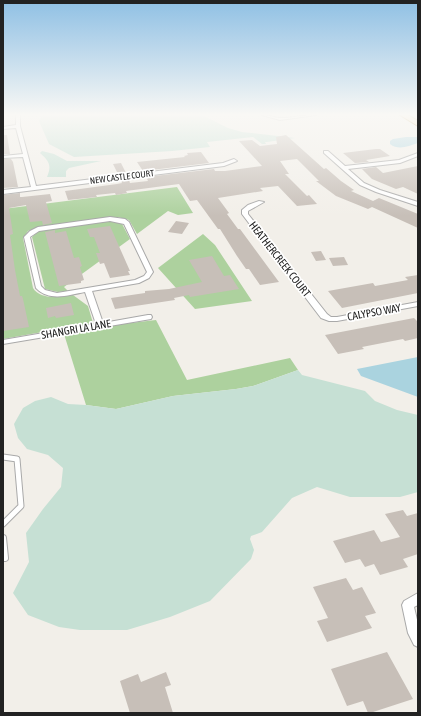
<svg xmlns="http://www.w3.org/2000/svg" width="421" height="716" viewBox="0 0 421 716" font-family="'Asap Condensed',sans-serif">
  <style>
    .forest { fill: #add19e }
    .wetland { fill: #c6e0d4 }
    .water { fill: #aad3df }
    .building { fill: #c7bfb8 }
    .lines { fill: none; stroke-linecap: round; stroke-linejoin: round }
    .service-far1-casing { stroke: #a9a9a9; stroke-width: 7 }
    .service-casing { stroke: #a9a9a9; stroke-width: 8 }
    .minor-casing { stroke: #a9a9a9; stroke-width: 2 }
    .primary-casing { stroke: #a06b00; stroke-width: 2 }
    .service-far1 { stroke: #fff; stroke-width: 5 }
    .service { stroke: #fff; stroke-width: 6 }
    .minor { fill: #fff; fill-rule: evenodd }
    .primary { fill: #fcd6a4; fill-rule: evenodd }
    .labels { text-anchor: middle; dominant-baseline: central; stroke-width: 3.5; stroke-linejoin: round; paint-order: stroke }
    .far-street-label { font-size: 9px; fill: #222; stroke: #fff }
    .street-label { font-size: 11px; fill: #222; stroke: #fff }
  </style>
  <rect width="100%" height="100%" fill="#f2efe9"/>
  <path class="forest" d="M177,187l16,26 -15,2 -10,-4 -31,23 -8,-14 -11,-3 -83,11 -7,3 -5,7 10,50c8,13 28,8 40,7l15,11 5,17 -90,16v-130z
    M110,221l11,1 9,17 -66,48 4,4 -10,1 -13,-3 -13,-52 8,-7z
    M203,234l12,11 37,56 -57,8 -37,-41z
    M156,320l31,60 103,-22 8,12 -45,16 -17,3 -63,7 -57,13 -30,-4 -22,-71 -13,2 62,-11z"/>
  <path class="wetland" d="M42,115h160l26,13 14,4 53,6 -28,4h-2l1,2h-4l-9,-7 -46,5 3,5 -38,4 -98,6 -25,-13 -10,-23z
    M42,151l12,3 13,7h34l-32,7 -3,3v6h-19c5,-12 2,-16 -7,-24z
    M298,370l4,5 63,16 10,10 22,9 21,5v77l-18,5h-50l-33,-10 -25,11 -30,34 -11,4 -1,3 4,11 -3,9 -41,42 -40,16 -43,13h-47l-21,-3 -31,-12 -15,-22 16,-31 -3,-29 17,-24 18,-22 2,-19 -15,-13 -21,-6 -9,-11 -4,-14 9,-16 12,-7 16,-4 17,7 18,1 30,4 57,-13 63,-7 17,-3z"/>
  <path class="water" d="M406,137h12v6c-10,3 -19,8 -28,1v-3l3,-2z
    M418,357v40l-57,-21 -4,-7z"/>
  <path class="building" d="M3,135h4l3,19h-7z
    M286,135l38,34 2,-1 15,13 13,9 -3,1 22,10 6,-3 39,16v14l-46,-21 -4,2 -32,-13 -20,-15h3l-22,-22 -17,2 9,13h-4l22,22 2,-1 8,9 -20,2 -19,-20 -18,2 3,3 -45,7 11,15 -2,1 11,15h2l39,53 -19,3 -11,-16h-3l-9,-13 -17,-27h-2l-21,-29 -7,1 -11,-17 -53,7 1,2 -11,2 -1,-2 -19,2 1,2 -29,3 -3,-9 52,-7 5,-1 -1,-2 8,-1 1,3 18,-2 -2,-4 68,-8 1,2h10l37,-5 -23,-25 13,-1 8,6 17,-2 -1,-7z
    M376,149h4l10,7 -24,4 3,2 -14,1 -12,-10z
    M201,152l8,11 -66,8 -6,-9 48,-5 -1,-1 4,-1 -1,-2z
    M3,159h8l2,3 5,25 -15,1z
    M121,163l5,10 -8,1 -5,-10z
    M418,166v28l-15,-7 -7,2 -24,-10 -10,-10 14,-2 7,6z
    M20,193v4h2l28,-3 2,7 -6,1 6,21 -9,2 -1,-4 -12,1 -4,-17 -17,3 4,26 -3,1 5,35 5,26h2l1,3 6,28 -26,4v-136z
    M176,221l13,2 -7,11 -14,-2z
    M110,226l20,45h-2l2,4 -20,3 -6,-15 -4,1 -4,-11h4l-6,-16h-4l-3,-8z
    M55,230v3l11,-2 8,27 5,-1 3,9 -2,1 4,13 -3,1v2l-22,3 -14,-54z
    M321,251l5,9 -10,1 -5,-9z
    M212,256l12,20 6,-1 9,14 -49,8 -1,-2 -15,3 1,2 -60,9 -4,-11 34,-5v-2l24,-2 33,-7 -13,-22z
    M344,257l4,8 -15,1 -4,-8z
    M418,275v18l-76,15 -14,-17 45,-8 2,3 33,-6 -3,-3z
    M71,303l3,12 -18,3 -1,-2 -7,2 -2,-10z
    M414,318l4,4v16l-13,3 -2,-2 -41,8 2,2 -26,5 -13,-19z
    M403,510l4,6 11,-3v41l-15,5 5,8 -28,8 -6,-11 -9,3 -5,-8 -15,4 -12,-22 41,-11 7,12 19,-5 -15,-23z
    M346,578l7,12 9,-3 14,26 -11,3 7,12 -45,14 -10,-21 11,-3 -15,-31z
    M387,652l26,47 -43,14h-2l-5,-12 -16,5 -16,-37z
    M166,672l5,13 -6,2 8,26h-43l-10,-32 18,-7 3,8z"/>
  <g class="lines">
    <g class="service-far1-casing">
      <path id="service-far1" d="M3,457l14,2 4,47 -18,18"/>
    </g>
    <g class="service-casing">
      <path id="service" d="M3,538l2,20h-2"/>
    </g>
    <g class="minor-casing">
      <path id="minor" d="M16,115h4v11l16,60 187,-23 11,-4 3,2 -13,5 -221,28v-4l28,-3 -8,-30 -20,1v-2l20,-2 -7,-26 -13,1v-2l13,-2z
        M262,115c7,0 13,3 19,3 12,0 23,-3 35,-3l-36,5z
        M324,151h4l17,15 54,-6 19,-7v3l-18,7 -52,6 16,14 16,7 38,12v4l-42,-14 -16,-7 -36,-32z
        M259,201l5,1 -16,9v3l79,100 4,3h6l81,-15v4l-81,15h-8l-8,-3 -79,-104v-4l6,-5z
        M110,217l15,2 4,3 24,50 -4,6 -10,5 -47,8 11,32 45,-8h3l1,2 -1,2 -148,25v-4l93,-16 -11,-32c-16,3 -36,10 -49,-4l-12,-51 6,-6 8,-4zM110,221l14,3 23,48 -3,4 -9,4 -78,13 -12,-3 -4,-4 -11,-49 9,-6z
        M418,593v12l-4,2 4,17v23l-4,-2 -6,-12 -6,-28 2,-4z"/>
    </g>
    <g class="primary-casing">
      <path id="primary" d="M400,115h8l10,6v5z"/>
    </g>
    <use href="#service-far1" class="service-far1"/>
    <use href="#service" class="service"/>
    <use href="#minor" class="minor"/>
    <use href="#primary" class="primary"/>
  </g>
  <linearGradient id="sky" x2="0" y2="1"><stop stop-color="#8fc0e4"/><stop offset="0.53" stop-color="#f9f8f5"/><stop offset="1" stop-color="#f9f8f5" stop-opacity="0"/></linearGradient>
  <rect width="421" height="216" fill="url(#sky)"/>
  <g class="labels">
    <g class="far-street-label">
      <text transform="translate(122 177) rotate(-7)">NEW CASTLE COURT</text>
    </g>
    <g class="street-label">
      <text transform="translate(280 259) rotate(52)">HEATHERCREEK COURT</text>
      <text transform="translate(374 312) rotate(-10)">CALYPSO WAY</text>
      <text transform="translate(76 329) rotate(-10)">SHANGRI LA LANE</text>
    </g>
  </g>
  <rect width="421" height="716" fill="none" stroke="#222222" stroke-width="8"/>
</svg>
